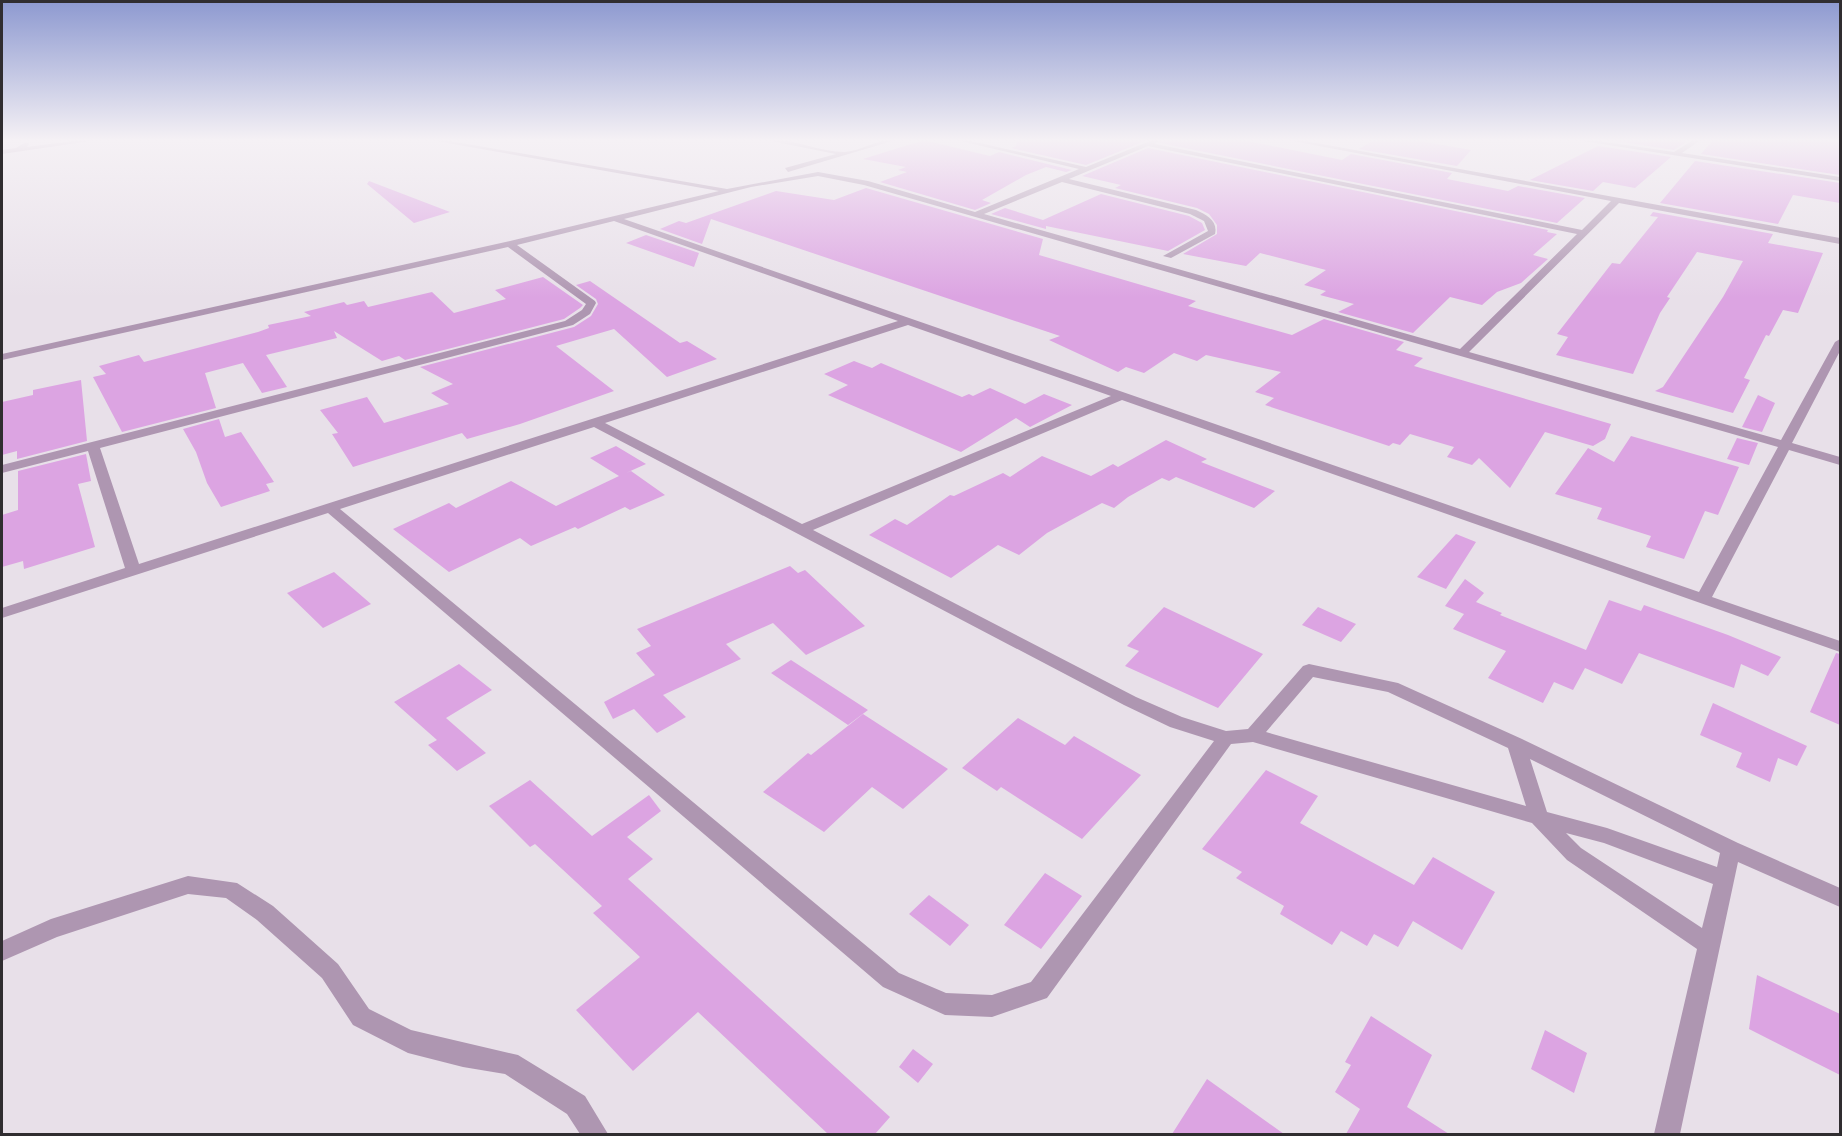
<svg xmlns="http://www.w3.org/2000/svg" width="1842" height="1136" viewBox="0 0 1842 1136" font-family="Rubik,sans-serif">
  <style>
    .building { fill: #dca4e2 }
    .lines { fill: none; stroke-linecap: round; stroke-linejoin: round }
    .minor { fill: #ae96b1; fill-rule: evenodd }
  </style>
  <rect width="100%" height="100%" fill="#e8e0e9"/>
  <path class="building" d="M1017,139h133l-64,26 -75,-17 5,-2z
    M1158,139h80l104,21 9,-6 101,19 -5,6 61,12 10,-5 67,12 -28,25 -397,-80z
    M1375,139h34l62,11 -14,16 -98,-17z
    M1613,139h78l-17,11 -65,-10z
    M1714,139h126v36l-139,-21z
    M924,140l66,16 9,-4 73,18 -6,2 -20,-5 -20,8 -44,25 9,3 -16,7 -95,-28 27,-10 -9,-2 8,-3 -43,-8z
    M1598,146l73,11 -36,31 -32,-6 -10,9 -63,-11z
    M1148,148l400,82 -1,2 10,2 -24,21 15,4 -27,24 -24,9 -15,13 -32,-8 -37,36 -75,-21 16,-8 -34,-9 6,-4 -22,-6 22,-15 -66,-17 -14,13 -63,-12 34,-20v-9l-8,-11 -12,-6 -82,-20 6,-3 -39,-9z
    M1695,161l145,22v20l-47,-8 -15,29 -118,-21z
    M369,181l81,31 -36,11 -47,-39z
    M866,188l177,51 -4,16 157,46 -8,5 104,29 32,-16 80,23 -8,8 27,8 -9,8 197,58 -6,15 -12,7 -48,-14 -35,56 -31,-30 -7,7 -25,-8 7,-10 -44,-13 -10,11 -7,-2 -4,3 -124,-41 9,-7 -19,-6 26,-20 -75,-17 -9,6 -23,-8 -30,20 -18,-6 -8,5 -69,-32 11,-4 -349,-117 -9,25 -42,-15 19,-8 7,2 90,-32 58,9z
    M1101,194l88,22 13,7 3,7 -37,21 -122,-25v3l-55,-15 14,-6 38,12z
    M1653,212l120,22 -5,9 55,10 -25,60 -15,-3 -14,26 -3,-1 -22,43 6,2 -17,33 -78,-22 8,-4 60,-90 20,-36 -46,-9 -30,45 3,1 -10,15 -27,61 -77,-19 12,-18 -11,-3 55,-71 8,1 38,-47 -8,-1z
    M646,235l53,18 -5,14 -68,-24z
    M543,277l40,28 -3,3 -16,11 -159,41 -6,-4 -17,5 -48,-30 3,7 -71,17 21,32 -25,6 -19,-30 -38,10 11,35 -94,24 -29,-55 13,-3 -7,-8 40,-11 5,7 114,-30 11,-4 -1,-3 43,-9 -7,-4 40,-10 3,3 17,-4 4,6 64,-15 22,21 52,-14 -11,-9z
    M590,281l90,62 7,-2 30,18 -50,18 -53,-48 -58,17 58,45 -94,33 -53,15 -5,-6 -109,34 -21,-33 6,-1 -18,-23 47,-13 17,26 65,-19 -18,-11 22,-9 -33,-17 154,-40 17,-11 7,-12 -2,-5 -20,-14z
    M854,361l18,7 9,-5 81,34 7,-3 4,2 17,-8 35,16 19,-10 28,11 -42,22 -14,-9 -55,34 -133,-57 20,-10 -24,-11z
    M81,380l6,61 -70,18v-8l-15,4v-53l31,-7v-5z
    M1758,395l17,8 -13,29 -20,-5z
    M219,419l6,18 16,-5 33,50 -8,2 4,7 -49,16 -14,-24 -11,-31 -13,-23z
    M1631,436l108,31 -21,48 -13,-4 -21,48 -38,-12 5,-11 -54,-17 5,-11 -47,-14 33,-46 26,14z
    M1737,438l21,5 -9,22 -22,-6z
    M1166,440l41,19 -6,3 74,29 -21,17 -78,-31 -7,4 -7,-3 -34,19 -14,11 -12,-5 -55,30 -28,22 -21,-10 -47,33 -82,-43 26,-16 12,6 43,-30 4,1 49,-23 7,4 32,-21 49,20 22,-12 5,3z
    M616,446l30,18 -20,9 5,-2 34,24 -35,15 -5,-3 -47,22 -3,-2 -44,19 -11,-8 -71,34 -56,-43 56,-26 7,5 55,-27 45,25 63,-30 -29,-18z
    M86,454l5,27 -13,3 17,63 -71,22 -1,-8 -21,6v-52l16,-5v-39z
    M1456,534l20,8 -30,47 -29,-12z
    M790,566l8,7 7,-3 60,56 -59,29 -33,-32 -47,21 15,15 -78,36 23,22 -29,16 -23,-24 -21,10 -9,-17 51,-27 -19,-22 15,-7 -14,-17z
    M334,572l37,32 -48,24 -36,-35z
    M1465,579l19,14 -8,9 26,11 -2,2 86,35 23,-50 32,11 3,-6 84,30 53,22 -13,19 -27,-12 -7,24 -95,-35 -17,31 -37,-16 -12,22 -19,-8 -11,21 -55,-25 18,-27 -53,-22 11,-15 -19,-8z
    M1164,607l99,47 -45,54 -93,-42 14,-15 -12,-5z
    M1318,607l38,17 -15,18 -39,-17z
    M1836,653l4,1v71l-30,-13z
    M791,660l77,50 -20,15 -77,-52z
    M459,664l33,26 -46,28 40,35 -29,18 -29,-26 9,-5 -43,-38z
    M1713,703l94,43 -10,20 -19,-8 -8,24 -34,-15 6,-14 -42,-18z
    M863,714l85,55 -45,40 -31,-22 -48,45 -61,-40 45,-39 3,2z
    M1018,718l47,27 9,-9 67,39 -59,64 -81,-52 -4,4 -35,-23z
    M1266,770l52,26 -18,27 114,62 19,-28 62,35 -33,58 -49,-29 -15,26 -24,-13 -7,12 -26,-15 -9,14 -52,-31 4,-8 -48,-28 6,-6 -40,-23z
    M530,780l62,56 57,-41 12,16 -34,26 26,22 -25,20 262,238 -15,17h-47l-130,-122 -65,59 -57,-61 64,-53 -47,-44 9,-7 -67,-62 -5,3 -41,-41z
    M1045,873l37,23 -41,53 -37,-24z
    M929,895l40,30 -19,21 -41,-32z
    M1757,975l83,39v61l-91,-46z
    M1371,1016l61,39 -25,52 42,27h-103l14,-25 -25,-17 16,-27 -6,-3z
    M1545,1030l42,23 -13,40 -43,-24z
    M913,1049l20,15 -15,19 -19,-16z
    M1207,1079l77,55h-112z"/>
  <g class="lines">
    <path class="minor" d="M88,139h16l-102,15v-4l14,-2 10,-6 3,2 -2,3z
      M425,139h13l289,50 91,-17 50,9 107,31 104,-43 -127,-30h10l124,28 69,-28 3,2 -3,3 427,86 29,-29 -329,-62h12l546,99v6l-221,-41 -150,149 312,88 54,-98 5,-3v12l-48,92 48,14v8l-51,-15 -77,147 128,44v11l-718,-252 -309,130 323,167 46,20 44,14 22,-2 55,-63 6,-2 89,19 124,56 216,104 102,45v19l-102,-45 -58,272h-26l43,-185 -130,-89 -35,-37 -279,-81 -22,2 -184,254 -55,19 -47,-2 -62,-28 -555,-474 -326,105v-10l123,-40 -37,-117 -86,22v-8l563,-144 17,-11 4,-6 -78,-57 -506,113v-6l508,-113 209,-50zM1148,146l429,88 -117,115 -476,-135 78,-32 128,32 14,7 4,10 -45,25 8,2 44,-24c3,-13 -8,-19 -19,-24l-127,-31zM818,176l46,9 914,262 -79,145 -1075,-373 127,-32zM614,221l284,100 -759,243 -39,-116 473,-123 17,-11 6,-11 -1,-2 -78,-56zM908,325l203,71 -309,128 -197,-101zM594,427l530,278 46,22 44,14 -183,241 -39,13 -46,-2 -47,-20 -559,-464zM1313,677l75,15 120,56 18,58 -260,-74zM1530,759l190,94 -3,14 -110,-39 -60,-16zM1566,833l38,10 109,41 -11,44 -121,-80z
      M761,139c27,-3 57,13 84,13 18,-1 35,-15 54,-13l-111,33 -3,-4 51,-14z
      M1570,139h14l90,13 21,-13h7l-20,14 158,24v4z
      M188,876l49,7 36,23 65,58 31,45 42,21 107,25 67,41 23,38h-28l-13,-20 -62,-40 -42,-7 -55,-14 -55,-28 -31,-47 -65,-58 -31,-22 -38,-4 -131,43 -55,24v-20l49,-22z"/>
  </g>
  <linearGradient id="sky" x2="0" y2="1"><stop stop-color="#8d99d0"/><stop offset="0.47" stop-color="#f5f1f5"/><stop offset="1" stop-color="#f5f1f5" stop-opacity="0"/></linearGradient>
  <rect width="1842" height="298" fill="url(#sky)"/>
  <rect width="1842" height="1136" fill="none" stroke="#302d30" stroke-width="6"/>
</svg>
